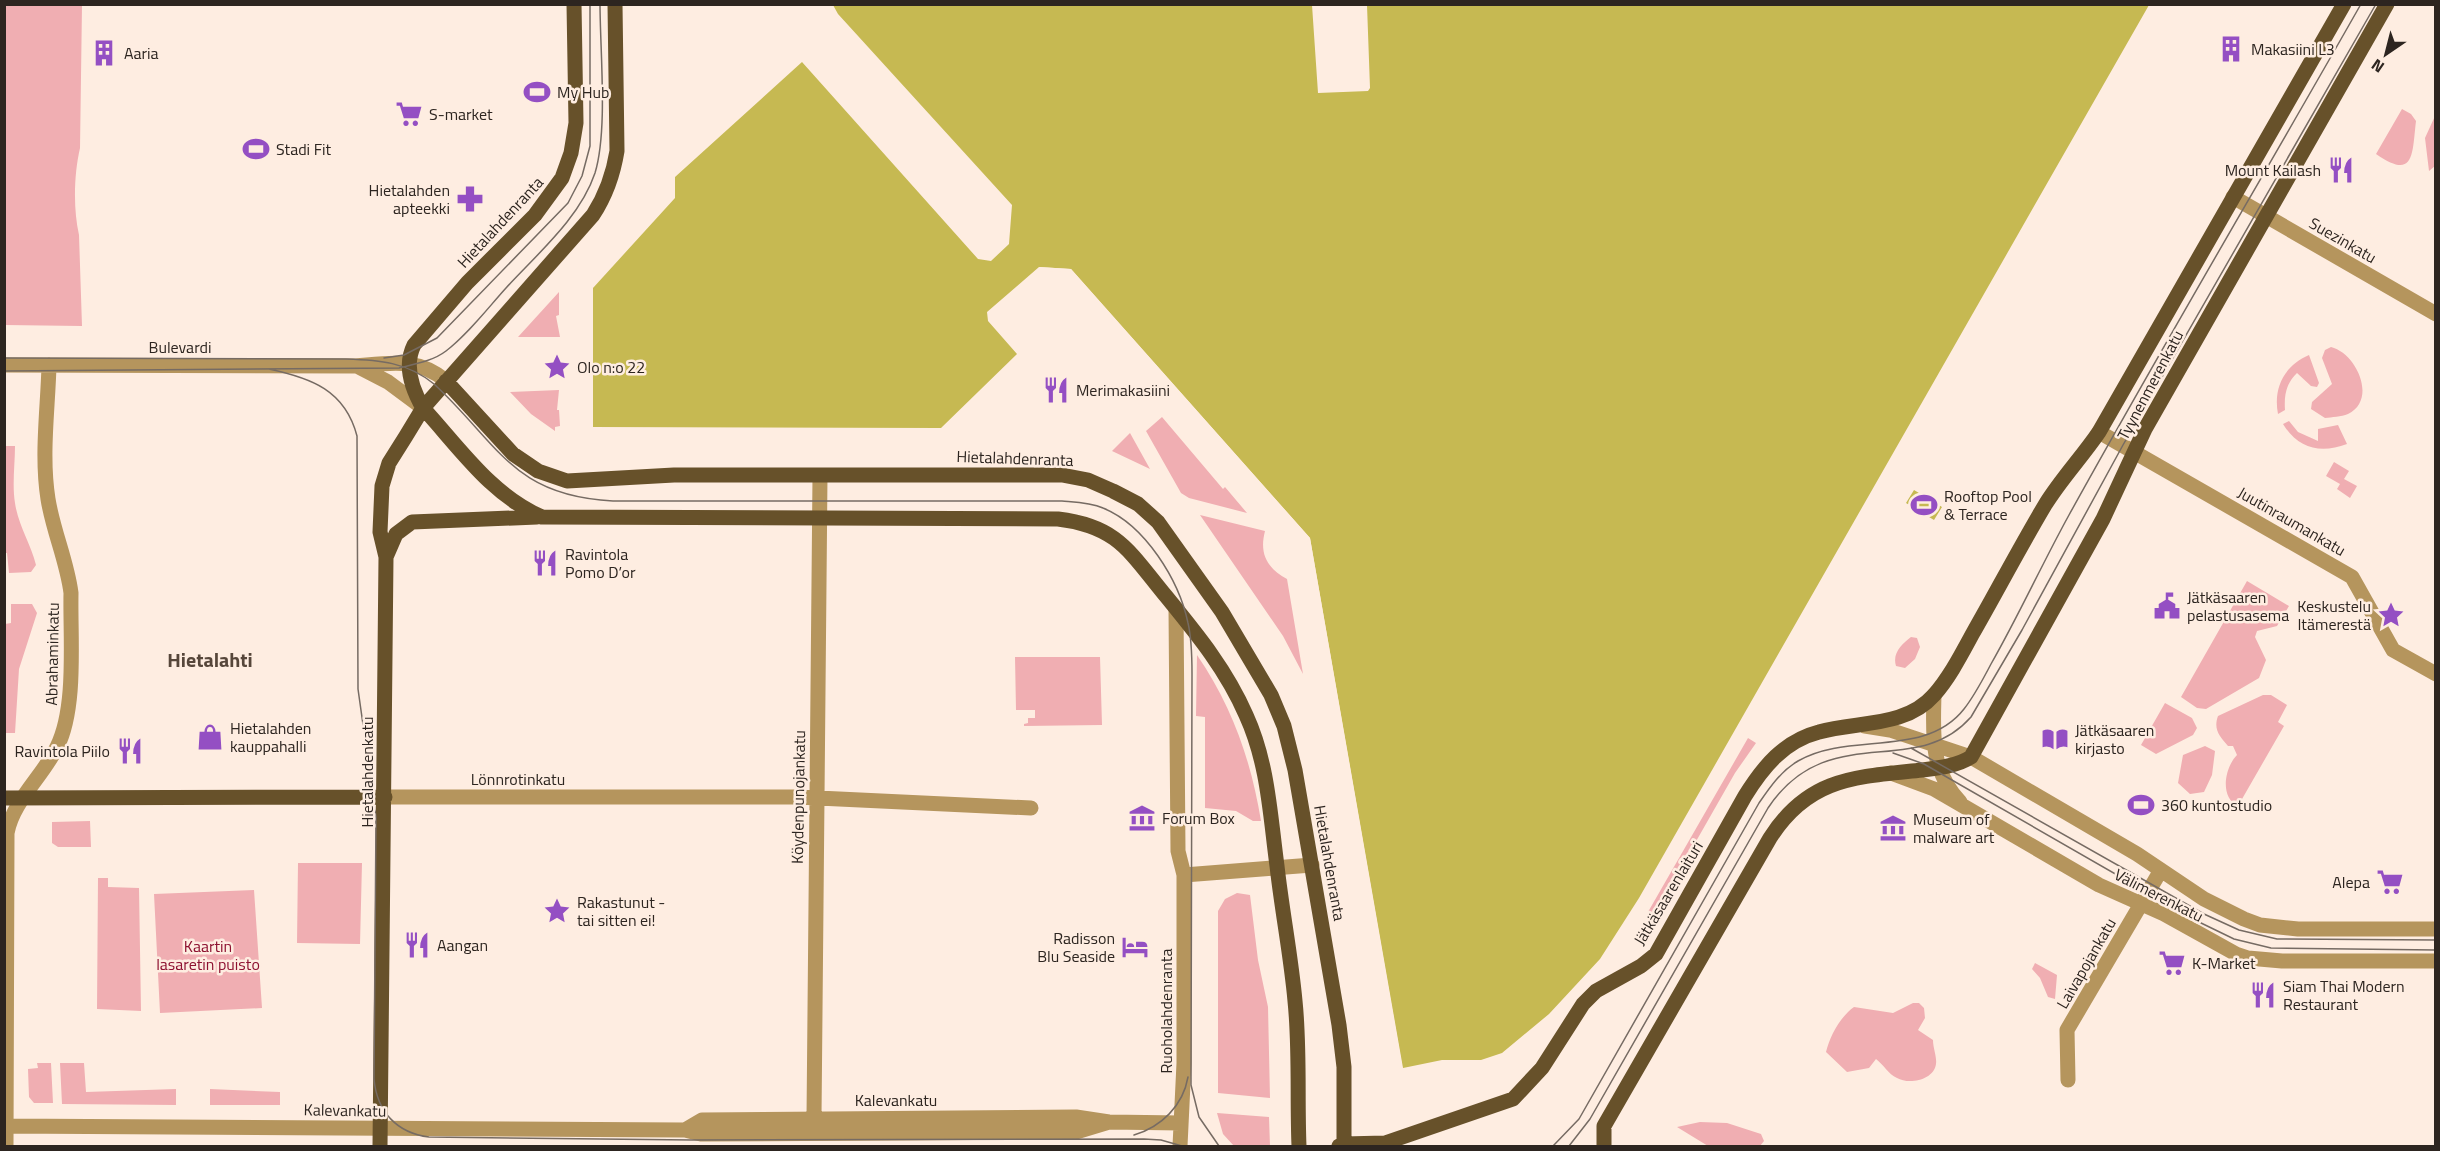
<svg xmlns="http://www.w3.org/2000/svg" width="2440" height="1151" viewBox="0 0 2440 1151" font-family="'Titillium Web',sans-serif">
  <style>
    .green { fill: #f0aeb2 }
    .water { fill: #c6b952 }
    .pier { fill: #feede1 }
    .lines { fill: none; stroke-linecap: round; stroke-linejoin: round }
    .minor { stroke: #b5955d; stroke-width: 15 }
    .major { stroke: #67512a; stroke-width: 15 }
    .tram { stroke: #766b63; stroke-width: 1.5 }
    .labels { text-anchor: middle; dominant-baseline: central; stroke-width: 5; stroke-linejoin: round; paint-order: stroke }
    .poi-label { font-size: 16px; fill: #2d2520; stroke: #feede1; text-anchor: start }
    .street-label { font-size: 16px; fill: #2d2520; stroke: #feede1 }
    .park-label { font-size: 16px; fill: #8d1130; stroke: #feede1 }
    .quarter-label { font-size: 20px; font-weight: bold; fill: #56463a; stroke: #feede1 }
  </style>
  <rect width="100%" height="100%" fill="#feede1"/>
  <path class="green" d="M4,5h78l-2,143c-6,26 -7,60 -1,87l3,91 -77,-1z
    M2402,109l9,5 5,7c-4,33 -1,60 -40,33z
    M2435,116v50l-6,5 -4,-33z
    M559,292v23l-3,1 4,21h-42z
    M2331,347c25,6 47,52 17,67 -7,3 -16,3 -23,4l-14,-9 1,-7 20,-18 -10,-26 3,-8z
    M2309,355l10,28 -2,4 -6,-1 -14,-13c-11,11 -13,22 -12,37l-7,4c-5,-26 6,-48 31,-59z
    M559,390l-2,20h2l1,16 -5,1v4l-24,-17 -21,-22z
    M1162,417l61,72 2,-2 22,26 -58,-15 -8,-5 -35,-62z
    M2289,421l9,11 20,9v-12l20,-4 9,19c-26,10 -49,5 -64,-20z
    M1130,433l20,36 -38,-18z
    M5,446h10c0,18 -3,39 0,57 3,22 16,41 21,62l-5,7 -22,1 -2,-20h-3z
    M2334,462l15,9 -5,8 13,7 -7,12 -13,-9 3,-5 -14,-8z
    M1200,515l65,16c-6,23 2,37 22,48l16,95 -20,-38z
    M2247,581l42,25 -12,20 -20,5 -2,6 11,23 -7,18 -53,31 -9,-1 -16,-11z
    M11,604h21l5,9 -18,56 -4,64h-10v-109l6,-1z
    M1911,637l6,1 3,9 -5,12 -10,9 -9,-2c-4,-13 6,-22 15,-29z
    M1197,655c35,51 54,105 64,166h-8l-17,-10 -31,-3v-91l-9,-1z
    M1015,657h85l2,68 -78,1v-2l4,-1v-5h7v-8h-19z
    M2263,695h8l16,10 -9,17 6,4 -46,80c-19,-9 -13,-39 -1,-51l-4,-9h-5c-8,-10 -15,-16 -10,-30z
    M2165,703l27,15 5,10 -4,7 -37,19 -15,-9z
    M1748,738l8,5 -21,30 -81,142 -6,-3z
    M2205,746l10,5 -3,24 -8,17 -14,2 -12,-11 5,-28z
    M90,821l1,26h-33l-6,-4v-21z
    M298,863h64l-2,81 -63,-1z
    M98,878h10v9l31,1 2,123 -44,-2z
    M254,890l8,118 -102,5 -6,-119z
    M1237,893l13,2 8,65 10,47 2,91 -52,-5v-182l7,-12z
    M2035,963l22,12 -2,24 -7,-2 -8,-19 -8,-9z
    M1913,1003h6l5,5 1,10 -7,12 15,10c0,8 4,17 3,24 -2,16 -27,21 -39,14 -9,-4 -13,-13 -21,-19l-7,9 -22,4 -21,-20c4,-16 14,-35 28,-45l39,6z
    M37,1063h14l2,40h-19l-5,-6 -1,-28 10,-1z
    M60,1063h24l2,29 90,-3v16l-114,-1z
    M210,1089l70,3v13h-70z
    M1217,1113l52,4 1,29h-36l-11,-12z
    M1700,1122l27,1 34,11 3,7 -4,5h-52l-31,-19z"/>
  <path class="water" d="M833,5h479l6,88 50,-2 2,-3 -3,-83h782l-510,893 -39,61 -51,55 -47,39 -21,7h-39l-39,8 -93,-530 -239,-269 -32,-2 -52,45 1,9 29,33 -76,74 -348,-1v-139l82,-90v-21l127,-115 176,197 13,2 18,-17 3,-39 -174,-191z
    M1914,490l28,17 -8,13 -28,-17z"/>
  <path class="pier" d="M1039,267l32,2 239,269 93,533 -3,-2 -93,-529 -238,-268 -27,-1z"/>
  <g class="lines">
    <path class="minor" d="M2233,197l203,117
      M4,365l352,1c34,-3 62,-9 90,15
      M359,367l29,15 35,26
      M2099,432l253,145 41,73 43,24
      M1176,609l2,242 6,24v188l-4,83
      M1934,695c-1,40 -4,75 26,107
      M1865,726l25,4 81,27 166,97 67,45 40,20 16,6 38,4h138
      M1891,773l43,16 165,96 65,29 72,40 12,4 34,3h154
      M385,797h412l234,11
      M1184,875l128,-10
      M2068,1080l-1,-50 94,-160
      M814,1118l6,-642
      M4,1126l681,4 16,4 375,-2 33,-10
      M685,1130l17,-10 374,-3 33,5 72,1
      M6,1146l1,-313c6,-32 36,-57 50,-86 20,-40 13,-109 14,-154 -4,-32 -18,-62 -23,-94 -7,-44 0,-91 1,-134"/>
    <path class="major" d="M574,4l2,119 -5,30 -9,25 -27,37 -68,68 -53,62c-10,20 -2,44 9,63 36,39 68,87 119,109l516,2c59,7 71,32 107,76 31,38 61,74 81,120 22,48 24,99 31,151 5,45 14,90 18,135 5,48 2,97 4,145
      M446,381l67,73 25,17 29,10 107,-6h388l26,5 25,11 25,13 20,18 64,90 49,83 13,31 11,44 44,255 5,42v79
      M386,557l10,-23 16,-12 125,-5
      M4,798l381,-1
      M380,1146l6,-589 -6,-25 2,-46 7,-23 17,-27 17,-28 170,-193c13,-20 20,-39 24,-64l-2,-147
      M1339,1146l5,-2 41,-1 128,-44 29,-31 41,-64 13,-13 45,-25 15,-12 89,-158c18,-29 39,-55 74,-64 38,-11 86,-4 115,-37 16,-18 28,-42 39,-62 24,-42 47,-86 72,-128 16,-26 37,-48 54,-73l245,-428
      M1604,1146v-20l166,-288c39,-61 86,-61 152,-68 16,-2 35,-4 49,-13l132,-238 42,-90 242,-425"/>
    <path class="tram" d="M4,358l342,1c33,1 61,3 88,25 65,60 78,112 179,117h449c13,1 28,1 41,7 42,17 76,72 85,115 4,17 4,34 4,51l-1,411 8,32 20,29
      M384,358l20,-3 33,-17 131,-135 14,-27 8,-30v-142
      M269,369c42,9 76,21 88,67l1,253 18,128 -2,262c3,33 23,54 55,58l263,3 452,-1 17,1 21,6
      M4,371l395,-3c16,-4 34,-7 47,-17 23,-18 41,-42 60,-63 31,-34 74,-70 89,-115 13,-43 5,-122 5,-169
      M1911,748l293,166 35,16 38,9 159,1
      M1893,753l31,11 275,158 35,17 37,9 165,2
      M1134,1135c27,-8 49,-29 54,-58
      M1553,1146l26,-27 180,-316c11,-16 22,-32 39,-42 51,-30 127,-2 166,-52 11,-14 19,-30 27,-45 28,-49 51,-100 78,-149 95,-172 195,-340 292,-511
      M1569,1146l21,-27 178,-311c60,-90 147,-27 203,-91l51,-87 101,-185 253,-441"/>
  </g>
  <defs>
    <g id="building-bare" transform="scale(2.07)"><path d="M-4-6H4V6H1V3H-1V6H-4ZM-2.5-4.3h1.7v1.8h-1.7ZM.8-4.3h1.7v1.8H.8ZM-2.5-1h1.7V.8h-1.7ZM.8-1h1.7V.8H.8Z" fill="#944fc3" stroke="#feede1" stroke-width="2.5" paint-order="stroke"/></g>
    <g id="stadium-bare" transform="scale(2.07)"><path d="M0-5a6.5 5 0 1 0 0 10a6.5 5 0 1 0 0-10ZM-3.5-1.8h7v3.6h-7Z" fill="#944fc3" stroke="#feede1" stroke-width="2.5" paint-order="stroke"/></g>
    <g id="supermarket-bare" transform="scale(2.07)"><path d="M-6-5.5h2.5l.6 2H6L4.5 2H-2.5L-4.4-4H-6ZM-1.5 3.2a1.3 1.3 0 1 0 .1 0ZM3 3.2a1.3 1.3 0 1 0 .1 0Z" fill="#944fc3" stroke="#feede1" stroke-width="2.5" paint-order="stroke"/></g>
    <g id="restaurant-bare" transform="scale(2.07)"><path d="M-5-6h1v4h1v-4h1v4h1v-4h1v5L-1.5 .5V6h-2V.5L-5-1ZM5-6V6H3V1.5H1.5Q1.5-4 5-6Z" fill="#944fc3" stroke="#feede1" stroke-width="2.5" paint-order="stroke"/></g>
    <g id="pharmacy-bare" transform="scale(2.07)"><path d="M-2-6h4v4h4v4h-4v4h-4v-4h-4v-4h4Z" fill="#944fc3" stroke="#feede1" stroke-width="2.5" paint-order="stroke"/></g>
    <g id="sight-bare" transform="scale(2.07)"><path d="M0-6L1.8-2.2L6-1.7L2.9 1.2L3.7 5.4L0 3.3L-3.7 5.4L-2.9 1.2L-6-1.7L-1.8-2.2Z" fill="#944fc3" stroke="#feede1" stroke-width="2.5" paint-order="stroke"/></g>
    <g id="civic-bare" transform="scale(2.07)"><path d="M-.6-6.5H3V-4.5H.6V-3L4-1V1h2V6H-6V1h2V-1L-.6-3ZM-1.2 2.5V6h2.4V2.5Z" fill="#944fc3" stroke="#feede1" stroke-width="2.5" paint-order="stroke"/></g>
    <g id="shop-bare" transform="scale(2.07)"><path d="M-5-2.5h2.3a2.7 3.5 0 0 1 5.4 0H5L5.5 6h-11ZM-1.5-2.5h3a1.5 2.3 0 0 0-3 0Z" fill="#944fc3" stroke="#feede1" stroke-width="2.5" paint-order="stroke"/></g>
    <g id="library-bare" transform="scale(2.07)"><path d="M-6-4Q-3-5.5-.7-3.5V5Q-3 3-6 4ZM6-4Q3-5.5 .7-3.5V5Q3 3 6 4Z" fill="#944fc3" stroke="#feede1" stroke-width="2.5" paint-order="stroke"/></g>
    <g id="museum-bare" transform="scale(2.07)"><path d="M0-6L6-3V-2H-6V-3ZM-5-1h2V3h-2ZM-1-1h2V3h-2ZM3-1h2V3H3ZM-6 4H6V6H-6Z" fill="#944fc3" stroke="#feede1" stroke-width="2.5" paint-order="stroke"/></g>
    <g id="hotel-bare" transform="scale(2.07)"><path d="M-6-4.5h1.5V1H6V5H4.5V3h-9V5H-6ZM-4 0a1.8 1.8 0 1 1 3.6 0ZM.5 0V-2.5h3Q6-2.5 6 0Z" fill="#944fc3" stroke="#feede1" stroke-width="2.5" paint-order="stroke"/></g>
  </defs>
  <g fill-rule="evenodd">
    <use href="#building-bare" x="2231" y="49"/>
    <use href="#building-bare" x="104" y="53"/>
    <use href="#stadium-bare" x="537" y="92"/>
    <use href="#supermarket-bare" x="409" y="114"/>
    <use href="#stadium-bare" x="256" y="149"/>
    <use href="#restaurant-bare" x="2341" y="170"/>
    <use href="#pharmacy-bare" x="470" y="199"/>
    <use href="#sight-bare" x="557" y="367"/>
    <use href="#restaurant-bare" x="1056" y="390"/>
    <use href="#stadium-bare" x="1924" y="505"/>
    <use href="#restaurant-bare" x="545" y="563"/>
    <use href="#civic-bare" x="2167" y="606"/>
    <use href="#sight-bare" x="2391" y="615"/>
    <use href="#shop-bare" x="210" y="737"/>
    <use href="#library-bare" x="2055" y="739"/>
    <use href="#restaurant-bare" x="130" y="751"/>
    <use href="#stadium-bare" x="2141" y="805"/>
    <use href="#museum-bare" x="1142" y="818"/>
    <use href="#museum-bare" x="1893" y="828"/>
    <use href="#supermarket-bare" x="2390" y="882"/>
    <use href="#sight-bare" x="557" y="911"/>
    <use href="#restaurant-bare" x="417" y="945"/>
    <use href="#hotel-bare" x="1135" y="947"/>
    <use href="#supermarket-bare" x="2172" y="963"/>
    <use href="#restaurant-bare" x="2263" y="995"/>
  </g>
  <g class="labels">
    <g class="poi-label">
      <text x="2251" y="49">Makasiini L3</text>
      <text x="124" y="53">Aaria</text>
      <text x="557" y="92">My Hub</text>
      <text x="429" y="114">S-market</text>
      <text x="276" y="149">Stadi Fit</text>
      <text x="2321" y="170" text-anchor="end">Mount Kailash</text>
      <text x="450" y="190" text-anchor="end">Hietalahden<tspan x="450" dy="18">apteekki</tspan></text>
      <text x="577" y="367">Olo n:o 22</text>
      <text x="1076" y="390">Merimakasiini</text>
      <text x="1944" y="496">Rooftop Pool<tspan x="1944" dy="18">&amp; Terrace</tspan></text>
      <text x="565" y="554">Ravintola<tspan x="565" dy="18">Pomo D’or</tspan></text>
      <text x="2187" y="597">Jätkäsaaren<tspan x="2187" dy="18">pelastusasema</tspan></text>
      <text x="2371" y="606" text-anchor="end">Keskustelu<tspan x="2371" dy="18">Itämerestä</tspan></text>
      <text x="230" y="728">Hietalahden<tspan x="230" dy="18">kauppahalli</tspan></text>
      <text x="2075" y="730">Jätkäsaaren<tspan x="2075" dy="18">kirjasto</tspan></text>
      <text x="110" y="751" text-anchor="end">Ravintola Piilo</text>
      <text x="2161" y="805">360 kuntostudio</text>
      <text x="1162" y="818">Forum Box</text>
      <text x="1913" y="819">Museum of<tspan x="1913" dy="18">malware art</tspan></text>
      <text x="2370" y="882" text-anchor="end">Alepa</text>
      <text x="577" y="902">Rakastunut -<tspan x="577" dy="18">tai sitten ei!</tspan></text>
      <text x="1115" y="938" text-anchor="end">Radisson<tspan x="1115" dy="18">Blu Seaside</tspan></text>
      <text x="437" y="945">Aangan</text>
      <text x="2192" y="963">K-Market</text>
      <text x="2283" y="986">Siam Thai Modern<tspan x="2283" dy="18">Restaurant</tspan></text>
    </g>
    <g class="street-label">
      <text transform="translate(500 222) rotate(-47)">Hietalahdenranta</text>
      <text transform="translate(2343 240) rotate(30)">Suezinkatu</text>
      <text x="180" y="347">Bulevardi</text>
      <text transform="translate(2150 385) rotate(-62)">Tyynenmerenkatu</text>
      <text transform="translate(1015 458) rotate(2)">Hietalahdenranta</text>
      <text transform="translate(2292 521) rotate(30)">Juutinraumankatu</text>
      <text transform="translate(52 654) rotate(-89)">Abrahaminkatu</text>
      <text transform="translate(367 772) rotate(-90)">Hietalahdenkatu</text>
      <text x="518" y="779">Lönnrotinkatu</text>
      <text transform="translate(798 797) rotate(-89)">Köydenpunojankatu</text>
      <text transform="translate(1330 863) rotate(80)">Hietalahdenranta</text>
      <text transform="translate(1668 893) rotate(-59)">Jätkäsaarenlaituri</text>
      <text transform="translate(2159 895) rotate(27)">Välimerenkatu</text>
      <text transform="translate(2086 963) rotate(-60)">Laivapojankatu</text>
      <text transform="translate(1166 1011) rotate(-90)">Ruoholahdenranta</text>
      <text x="896" y="1100">Kalevankatu</text>
      <text transform="translate(345 1110) rotate(1)">Kalevankatu</text>
    </g>
    <g class="park-label">
      <text x="208" y="946">Kaartin<tspan x="208" dy="18">lasaretin puisto</tspan></text>
    </g>
    <g class="quarter-label">
      <text x="210" y="659">Hietalahti</text>
    </g>
  </g>
  <rect width="2440" height="1151" fill="none" stroke="#2d2520" stroke-width="12"/>
  <g transform="translate(2386 54) rotate(215)" stroke="#feede1" stroke-width="4.5" paint-order="stroke">
  <path d="M0-4.5L10 22L0 15L-10 22Z" fill="#2d2520"/>
  <text y="-9" font-size="16" font-weight="bold" text-anchor="middle" fill="#2d2520">N</text>
  </g>
</svg>
